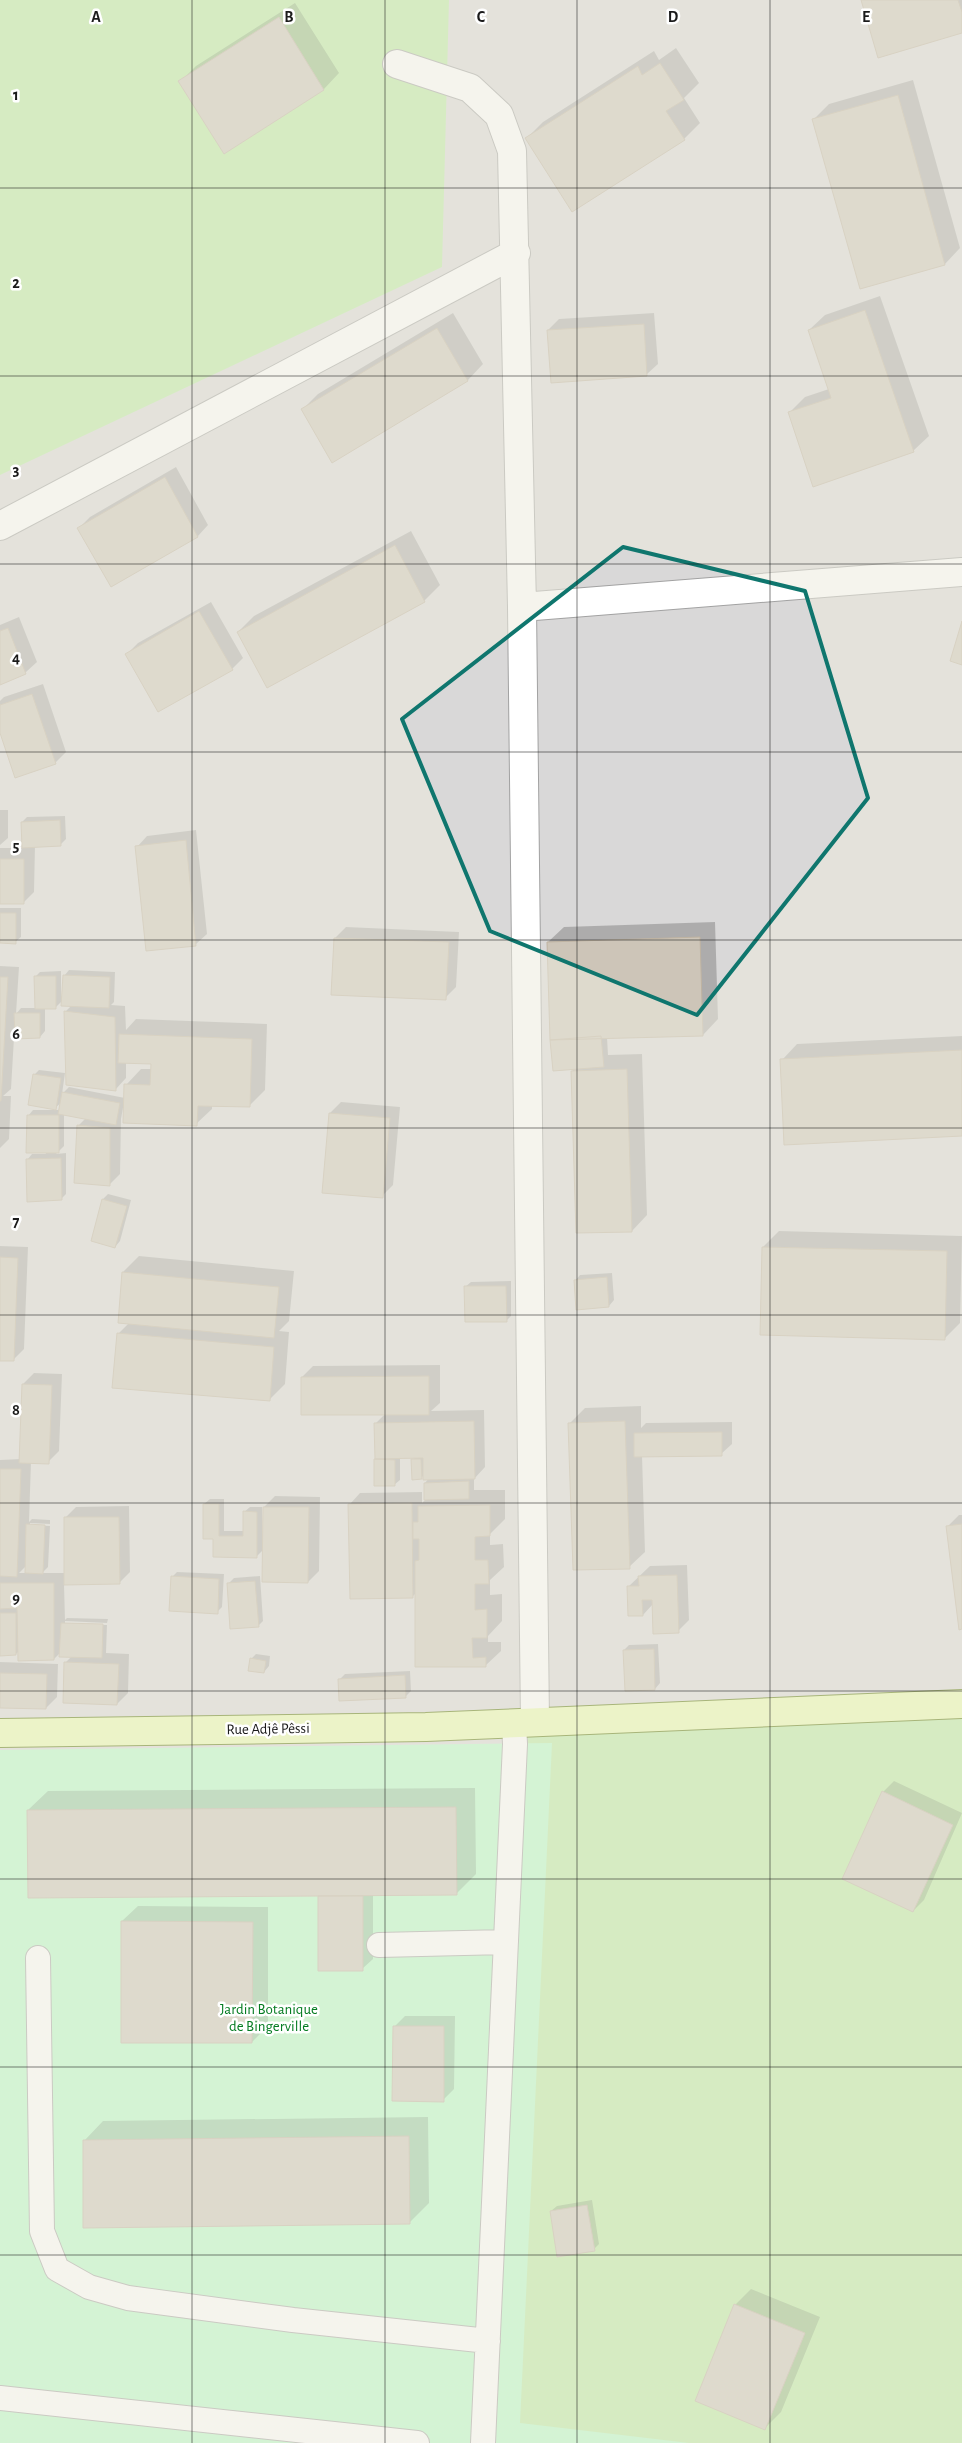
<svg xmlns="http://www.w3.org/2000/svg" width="962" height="2443" viewBox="0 0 962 2443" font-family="'Alegreya Sans',sans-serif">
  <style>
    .residential { fill: #d9d8d8 }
    .grass { fill: #baeca1 }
    .park { fill: #b7fcc8 }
    .shadow { fill: #0003; fill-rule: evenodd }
    .building { fill: #cdc5b8; stroke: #bfb3a1 }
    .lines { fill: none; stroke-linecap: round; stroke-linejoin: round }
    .lane-casing { stroke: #a2a2a2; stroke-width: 26 }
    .street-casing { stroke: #a2a2a2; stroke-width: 30 }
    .secondary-casing { stroke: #547300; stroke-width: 30 }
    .lane { stroke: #fff; stroke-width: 24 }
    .street { stroke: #fff; stroke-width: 28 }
    .secondary { stroke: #ecfdae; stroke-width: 28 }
    .marked { fill: none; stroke: #0f766e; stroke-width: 4; stroke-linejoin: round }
    .grid { fill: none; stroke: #1b1b1b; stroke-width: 1; stroke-opacity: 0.55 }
    .labels { text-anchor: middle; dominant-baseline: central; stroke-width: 5; stroke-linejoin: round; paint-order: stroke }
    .street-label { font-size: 15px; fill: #1b1b1b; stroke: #fff }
    .park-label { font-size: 15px; fill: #057c22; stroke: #fff }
    .grid-label { font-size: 16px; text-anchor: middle; font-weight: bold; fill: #1b1b1b; stroke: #fff; stroke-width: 5; stroke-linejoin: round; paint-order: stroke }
  </style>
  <rect width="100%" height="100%" fill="#edebdf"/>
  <path class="residential" d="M0,0h962v2443h-962z"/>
  <path class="grass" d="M0,0h449l-7,267 -442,208z
    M962,1706v737h-479l34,-730z"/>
  <path class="park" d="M552,1743l-32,680 169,20h-689v-693z"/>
  <path class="shadow" d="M863,0h99v31z
    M295,3l44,70 -15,16 -100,63 -44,-70 16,-16z
    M676,48l23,35 -15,15 16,25 -16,16 -157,-1 16,-16 111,-71 5,9z
    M913,80l47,168 -15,16 -84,24 -47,-169 15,-15z
    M880,296l49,140 -16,15 -124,-38 16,-16 24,-8 -20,-59 16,-15z
    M453,313l30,51 -15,16 -135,81 -31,-51 16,-16z
    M654,313l4,51 -11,10 -95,7 -4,-51 11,-11z
    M176,467l32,58 -10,11 -86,50 -33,-58 11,-11z
    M411,531l29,54 -16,16 -186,31 16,-16z
    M211,602l32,56 -11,11 -105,-15 11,-11z
    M19,617l18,45 -11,10 -26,11v-58z
    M43,684l23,68 -11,11 -55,-34v-28l4,-4z
    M0,810h8v28l-8,7z
    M65,816l1,23 -6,6 -25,1 -1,46 -11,11h-23v-55h23l-1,-26 5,-5z
    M196,830l11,104 -11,10 -59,-97 10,-11z
    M0,908h21v29l-6,5h-15z
    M715,922l3,97 -15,16 -96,2 1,18 34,-1 5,161 -15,16 -60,-160 3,-3 -27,-126 16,-15z
    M346,927l113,5 -3,55 -11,11 -110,-60z
    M0,966l19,1 -3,47 5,-6h15l-1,-31 5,-5 21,-1v25h2l1,-20 5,-6 46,2 -1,30 -3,3 14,1 1,24 10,-11 131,5 -2,66 -16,16 -37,-1v4l-16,15 -73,-16 -2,11 -1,55 -11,11 -31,-59 8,-8 -22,-4v32l-8,8 10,-1v41l-5,5 -34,-39 5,-6h14l-18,-38 5,-6h27l2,-8 -7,6 -21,-33 5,-5 26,3 -3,21 7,-7 56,11 1,-13 15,-16h11v-6l-26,-1v16l-10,11 -51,-77 6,-6 -8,-6 -8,8h-10v23l-5,6 -26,1 -3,51 -8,7h8l-2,43 -9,9z
    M962,1036v99l-180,-75 15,-16z
    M341,1102l59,5 -7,78 -11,11 -52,-83z
    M108,1194l23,6 -11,41 -5,6 -12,-48z
    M779,1231l183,5 -2,87 -15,15 -182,-91z
    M0,1246l28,1 -4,102 -11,11 -13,-1z
    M139,1256l155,15 -5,50 -10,10 10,1 -4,52 -16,16 -151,-66 11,-11 -10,-1 4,-50z
    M612,1273l2,27 -5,6 -34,-25 5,-6z
    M511,1281v35l-5,5 -41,-34 6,-5z
    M440,1365v38l-9,8 53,-1 1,57 -11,12v11h31v29l-15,15v11l13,-1 1,23 -14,13v15l12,-1v27l-14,15v6h13v9l-16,15h-69v-73l-4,4 -62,-93 10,-11 62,-1v11l5,-5 -2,-15 4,-5 -5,-3 -3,3 -9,-18 4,-3h-16v23l-6,5 -19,-25 3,-3 -2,-34 9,-9 -83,-37 11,-11z
    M34,1373l28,1 -3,77 -11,11h-17l-2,60 3,-3 18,1v4l-20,-1v2l20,1 -2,41 -6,6h23v-55l11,-11 53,-1 1,66 -11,11 -55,1 1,36 2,-2 41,1 -1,4 -42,-2v3l42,1 -1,28 23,1 -1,39 -11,11 -52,-41 7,-7 -12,-3 -6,6 -35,-8 -3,3h-16v-194l21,-1 2,-75zM26,1566v7h-7z
    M641,1406v22l5,-5 86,-1v22l-11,10 -79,1 3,97 -16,15 -59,-144 15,-15z
    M275,1496l45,1 -1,74 -11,11 -44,-75z
    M210,1499h14v32h20v-19l6,-5h12l1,43 -7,7 -42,-19 -10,-34z
    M959,1515h3v113l-14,-102z
    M687,1565l2,55 -11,11 -25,-27 -10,11 -15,-28 22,-21z
    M177,1572l47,2 -2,33 -5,5 -45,-35z
    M260,1576l3,45 -5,5 -30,-42 6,-6z
    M658,1644l2,39 -5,6 -31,-39 5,-5z
    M256,1654l14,2 -1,10 -5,6 -13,-13z
    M0,1662l58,2 -1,33 -11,11 -46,-2z
    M410,1671l1,20 -6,6 -66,-17 6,-6z
    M894,1781l68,32 -38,87 -11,11 -30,-119z
    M475,1788l1,86 -20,20h-83v65l-11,10 -43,-72 2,-2 -293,-85 20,-19z
    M138,1906l130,1v119l-16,16 -130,-121z
    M405,2016h50l-1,73 -11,11 -49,-73z
    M428,2117l1,86 -20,20 -325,-82 19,-20z
    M592,2200l7,44 -5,5 -43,-38 6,-5z
    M751,2289l69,28 -39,95 -16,16 -30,-123z"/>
  <path class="building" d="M861,0h97l4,12v21l-84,25z
    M279,17l45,73 -100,64 -46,-73z
    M660,63l24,37 -18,11 19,29 -113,72 -47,-74 113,-72 4,9z
    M898,95l47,170 -85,24 -48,-170z
    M865,310l49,142 -101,35 -25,-75 43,-14 -23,-68z
    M644,324l3,52 -96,7 -4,-53z
    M437,328l31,53 -136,82 -31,-54z
    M165,477l33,60 -87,50 -34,-59z
    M395,545l30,57 -158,86 -30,-56z
    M199,611l34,59 -75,42 -33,-58z
    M962,621v44l-12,-4z
    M8,628l18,46 -26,11v-54z
    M32,694l24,70 -41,14 -15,-45v-28z
    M60,820l1,26 -39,2 -1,-26z
    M186,840l10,106 -50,5 -11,-105z
    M0,859h24v45h-24z
    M0,913h16v31l-16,-1z
    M700,937l3,99 -153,4 -3,-98z
    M334,938l115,4 -3,58 -115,-5z
    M63,975l47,2 -1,31 -48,-2z
    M34,976h22v33h-21z
    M0,977h8l-7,124h-1z
    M64,1011l51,6 1,74 -50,-6z
    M14,1013h26v25l-25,1z
    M119,1034l133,5 -2,68 -52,-1 -1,20 -74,-3 1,-39 26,1 1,-21 -33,-1z
    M601,1036l3,31 -51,4 -3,-31z
    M962,1050v86l-178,9 -4,-86z
    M627,1069l5,163 -56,1 -5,-162z
    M33,1074l28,4 -5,32 -28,-5z
    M62,1092l58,11 -4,22 -58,-11z
    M329,1113l61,5 -7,80 -61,-5z
    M27,1115h32v38h-33z
    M77,1125l33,3v58l-36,-3z
    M61,1158l1,42 -35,2 -1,-43z
    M102,1199l25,7 -12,42 -24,-7z
    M762,1247l185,4 -2,89 -185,-5z
    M0,1257l18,1 -4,103h-14z
    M122,1272l157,15 -5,51 -156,-15z
    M607,1277l2,30 -33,3 -2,-30z
    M464,1286h42l1,36h-42z
    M117,1333l157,14 -4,54 -158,-13z
    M429,1376v39h-128v-38z
    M22,1384l30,1 -3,79 -30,-1z
    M474,1421l1,58 -52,1v-22l-48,1 -1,-36z
    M625,1421l5,148 -57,1 -5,-147z
    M722,1432v24l-88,1v-24z
    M374,1459l21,1v26h-21z
    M411,1459h10l1,20 -10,1z
    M0,1469h21l-4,108 -17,-1z
    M469,1481v18l-45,1v-17z
    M412,1503l1,95 -63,1 -2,-95z
    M203,1504h16v32h24v-25l14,1v46l-44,-1v-18h-10z
    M490,1505v31l-15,1v23h13l1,24h-14v26l12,-1v29h-15l1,20 13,-1v10h-71v-106l4,-1v-21h-6v-17h5v-16z
    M263,1507h46l-1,76 -46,-1z
    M64,1517h55l1,67 -56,1z
    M26,1524l19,1 -2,49 -18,-1z
    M962,1524v105l-3,1 -13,-104z
    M677,1575l2,58 -26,1 -1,-34h-10l1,16h-15l-1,-30h12l-1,-10z
    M171,1576l48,3 -1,35 -49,-3z
    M255,1581l4,46 -29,2 -3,-46z
    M0,1583h54v77l-36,1 -1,-53 -17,1z
    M0,1613h16v42l-16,1z
    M61,1623l42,1 -1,34 -43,-1z
    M654,1649l1,41 -30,1 -2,-41z
    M250,1658l16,3 -2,12 -16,-2z
    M64,1662l55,2 -2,41 -54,-2z
    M0,1673l47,1 -1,35 -46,-1z
    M405,1675l1,23 -67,3 -1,-22z
    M882,1791l71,34 -40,87 -71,-33z
    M456,1807l1,88 -429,3 -1,-88z
    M318,1896h45v75h-45z
    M121,1921l132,1 -1,121h-131z
    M393,2026h51v76l-52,-1z
    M409,2136l1,88 -327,4v-88z
    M587,2205l8,46 -38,6 -7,-46z
    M734,2304l71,29 -40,97 -70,-29z"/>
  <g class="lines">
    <g class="lane-casing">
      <path id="lane" d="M379,1945l127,-3
        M38,1958l4,273 15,38 32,18 39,11 165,22 195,21
        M0,2398l417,45
        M483,2443l32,-699 -1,-20"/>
    </g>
    <g class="street-casing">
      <path id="street" d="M397,64l73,24 29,27 13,36 10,456 13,1115
        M0,526l516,-273
        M522,607l440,-35"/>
    </g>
    <g class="secondary-casing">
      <path id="secondary" d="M0,1733l426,-6 536,-23"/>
    </g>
    <use href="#lane" class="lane"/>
    <use href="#street" class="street"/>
    <use href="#secondary" class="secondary"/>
  </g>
  <path d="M0 0H962V2443H0ZM623,547l182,44 63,207 -171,217 -207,-84 -88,-212z" fill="#edebdf" fill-opacity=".55" fill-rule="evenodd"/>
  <path class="marked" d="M623,547l182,44 63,207 -171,217 -207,-84 -88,-212z"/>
  <path class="grid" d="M192,0v2443M385,0v2443M577,0v2443M770,0v2443M0,188h962M0,376h962M0,564h962M0,752h962M0,940h962M0,1128h962M0,1315h962M0,1503h962M0,1691h962M0,1879h962M0,2067h962M0,2255h962"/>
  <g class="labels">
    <g class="street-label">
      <text transform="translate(268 1729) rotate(-1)">Rue Adjê Pêssi</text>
    </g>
    <g class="park-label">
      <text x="269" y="2009">Jardin Botanique<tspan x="269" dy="17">de Bingerville</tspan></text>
    </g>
  </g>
  <g class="grid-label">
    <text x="96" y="22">A</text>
    <text x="289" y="22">B</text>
    <text x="481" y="22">C</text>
    <text x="673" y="22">D</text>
    <text x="866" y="22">E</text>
    <text x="16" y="100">1</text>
    <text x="16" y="288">2</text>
    <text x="16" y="475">3</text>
    <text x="16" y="663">4</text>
    <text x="16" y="851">5</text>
    <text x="16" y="1039">6</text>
    <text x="16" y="1227">7</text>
    <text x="16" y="1415">8</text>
    <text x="16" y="1603">9</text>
  </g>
</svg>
